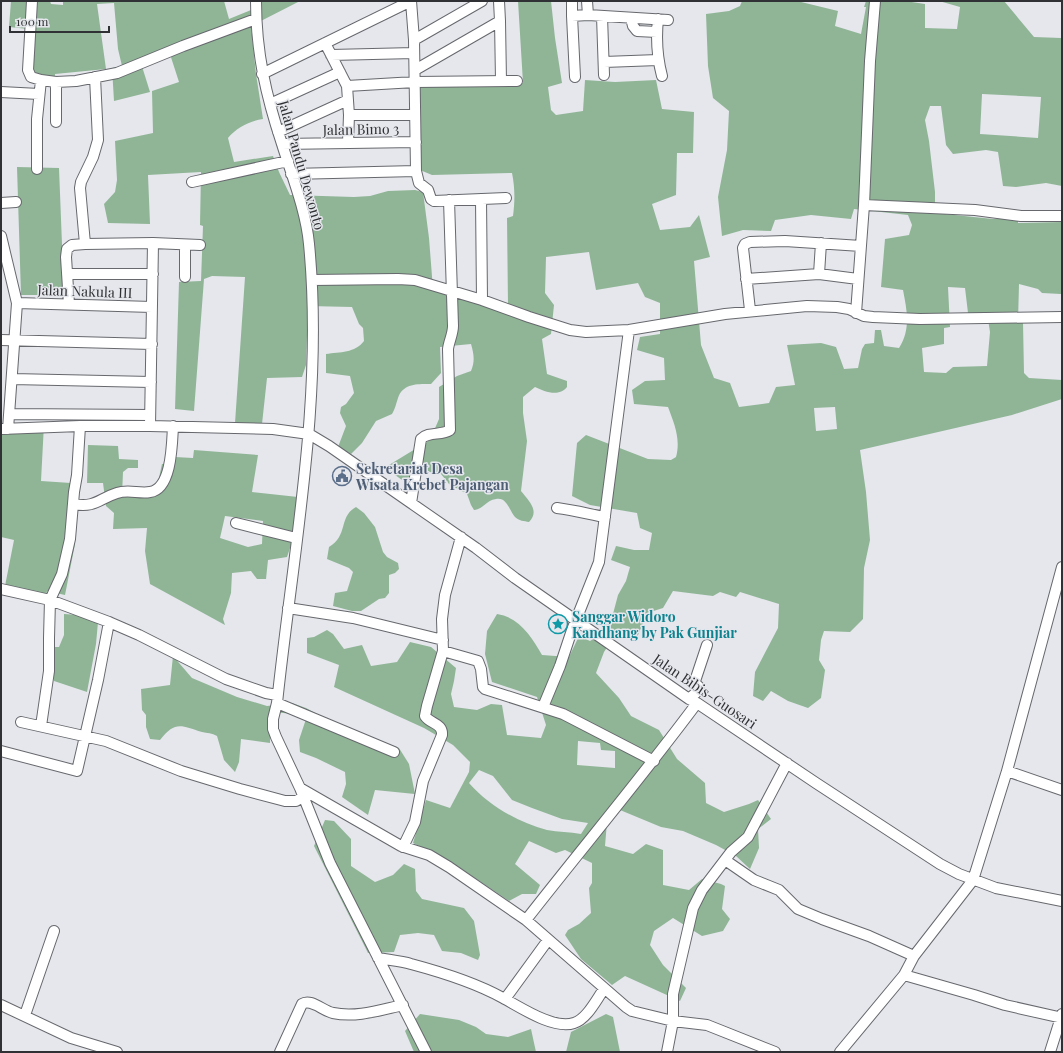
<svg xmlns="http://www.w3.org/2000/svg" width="1063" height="1053" viewBox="0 0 1063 1053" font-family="'Playfair Display',serif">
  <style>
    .forest { fill: #90b596; fill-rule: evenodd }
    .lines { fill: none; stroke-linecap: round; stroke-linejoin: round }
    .minor-casing { stroke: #66686d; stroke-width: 12 }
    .minor { stroke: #fff; stroke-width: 10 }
    .labels { text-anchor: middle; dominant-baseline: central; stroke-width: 3; stroke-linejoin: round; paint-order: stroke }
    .street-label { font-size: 14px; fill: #303134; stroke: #e5e7ed }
    .service-label { font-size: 14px; font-weight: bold; fill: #4e5e75; stroke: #e5e7ed; text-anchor: start }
    .culture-label { font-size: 14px; font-weight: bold; fill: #0d838f; stroke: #e5e7ed; text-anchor: start }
  </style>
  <rect width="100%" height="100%" fill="#e5e7ed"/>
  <path class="forest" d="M11,1h39l1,3 12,1v-4h161l5,18 22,-9 1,-9h48l-49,25 5,48 7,45c-13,2 -26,8 -35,19l6,24 39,-6 6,16 11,23 64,2 16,-1 18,-5 27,-1 8,2 6,46 4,51 75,17 -1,-88 6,-2c2,-15 2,-28 -1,-43l-80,2 -12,-5 -1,-84 104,-3 -5,-82h33l4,37 7,45 -14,4 3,23 5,5 27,-4 2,-31 30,2 41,-2 6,29 32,3 -1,41h-16l-1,42 -24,9 8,26 30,-3 9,-12 11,42 -16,4 7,84 13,33 16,5 9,24 30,-4 7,-16 19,-2 -8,-40 34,-2 15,4 8,22 14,-1 4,-19 3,-5 9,-1 1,-13h6l3,16 15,2c12,-19 8,-37 4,-58l-22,-3 4,-48 24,-4 3,-10 -4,-10 -54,-6 -3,10 -40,-4 -36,5 -4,11 -28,-1 -21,6 -4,-39 9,-47 2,-39 -16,-13 -5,-32 -2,-52 23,-3 11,-5 2,-5h55l41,10 -3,15 26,8 5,-27h-2l2,-6h39l20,3v24l32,1 3,-22 -21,-6h65l30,36 27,1 1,5v143l-16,-3 -30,4 -13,-1 -5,-34 -12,-2 -33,4 -7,-9 -5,-39h-11l-5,14 4,21 6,51v21l58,6h25v4l44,-1v76l-1,-4 -19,-1 -4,-4 -19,-5 -1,38 5,1 1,50 5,5 33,2v19l-50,16 -152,35 6,42 4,48 -6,28 -1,51 -13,13 -26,-1 -3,9 -2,20 6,10 -4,28 -13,10 -20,-7 -17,-10 -8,10 -10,-5 2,-24 23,-44 1,-24 -39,-12 -4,5 -16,-5 -7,4 -40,-5 -10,17 -16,5 -11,27 -21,-5 -11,17 -8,21 23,25 12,18 28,14 18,29 28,24 1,20 18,9 25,-8 9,-4 13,19 -13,10 1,19 -9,21 -14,-13 -20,-11 -33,-14 -22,-4 -41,-17 -13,12 -2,24 28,8 13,-10 17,6v35l26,5 13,-11 19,5 4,2 -3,23 8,10 -7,12 -21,5 -29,-18 -19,13 -4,14 13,20 23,23 -6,13 -55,-25 -13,9 -31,-26 -16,-24 3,-5 11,-6 12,-11 -2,-25 3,-5v-20l-27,-13 -9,3 -27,-12 -14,23 25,21 -4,9h-14l-13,7 -56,-38 -40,-20 13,-43 24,8 19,-36 1,-10 -17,-17 -29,-17 -90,-41 5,-22 -32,-12v-15l7,-1 13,-7 6,4 11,15 18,-4 9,21 26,-4 13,-20 21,5 25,21 -2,13 -3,13 3,13 23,3 14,-6 11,1 5,30 34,3 5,-13 -9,-28 -45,-15 -7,-28 2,-23 10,-17c22,3 35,23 45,41l27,2 10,-21 11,5 19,-12 9,-34 8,-14 4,-14 -19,-7 5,-14 18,4h15l3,-17 -12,-5 -3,-15 -47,-8 -18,-9 5,-53 9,-8 62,24 23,1 5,-3c5,-18 -2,-34 -8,-50l-34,-3 -2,-14 13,-9 20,-1 -1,-22 -27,-8 3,-13 20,-3v-31l-15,-6 -7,-14 -42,7 -7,-38 -43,5 -1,36 9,12 -3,29 -9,5 5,35 20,7v6c-8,10 -22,5 -32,0l-12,10v16l4,28 -6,50c8,10 19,20 8,31 -5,-1 -10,-1 -14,-5 -6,-7 -8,-20 -19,-18 -10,1 -12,10 -22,11l-3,-5 -4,-11 -18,-10 -8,-10 -17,-3 -22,9 -11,-8 -2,-7 41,-25 9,-21v-32l18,-11 14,-5c4,-9 3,-17 0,-27l-31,3 1,26 -10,11c-13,0 -28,-1 -33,14 -2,6 -3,11 -6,16l-16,7 -14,22 -11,11 -13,-7 8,-21 -6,-13 1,-6 5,-3 8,-11 -4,-17 -24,-3v-19c14,-2 29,-1 38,-13l-1,-13 -4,-4 -7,-17 -44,-1 -2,59 -4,12 -35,1 -5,46 -27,-1 10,-146 -33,-1 -8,3 -10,132 -19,-2 4,-127 22,-1 2,-55 -3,-1 1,-53 -53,3 2,49 -42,-1 -4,-19 11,-12 2,-12 -2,-39 38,-8 -1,-42 27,-9 -11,-34 -28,12 10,32 -36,9 -2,-33 10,-2 -4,-17 -4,-46 -17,1 9,65 -51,5v5l-21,-7 -10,-1 4,-42 -19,-2zM982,94l59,3 -3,41 -58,-4zM948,287l17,1 3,25h19l3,19 -3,34 -34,1 -7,6 -22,-1 -2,-24 22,-4v-16l6,-1zM835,407l2,22 -21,2 -2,-23zM578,741l22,2 1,7 14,1v17l-38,-3zM479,770l14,6 19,24 20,8 30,11 26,4 -7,11c-11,-2 -23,-2 -34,-4 -29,-8 -58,-24 -78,-47z
    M17,167l42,1 5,127h-43z
    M44,424l-3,57 30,2 -7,60 11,1 -10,51 -18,-4 -1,5 -41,-10 9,-46 -13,-3v-103z
    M88,445l30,1 1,13 19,1v8h-10l-5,4 -1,23 33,1 7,-32h11l2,-7 18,1 1,-8 64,5 -6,37 46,5 -7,48 -4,12 -19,3 -2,19h-9l-6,-8 -19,2 -1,20 -8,26 2,6 -75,-41 -5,-33 2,-23 -34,1 1,-16 -8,-7 -3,-23h-16zM225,516l38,5 -1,23 -14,3 -28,-9z
    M356,507l8,6 11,14 8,25 4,5 11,6 1,6 -4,4 -6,2v18l-4,5 -6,1 -18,12h-9l-19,-5 2,-13 12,-2 6,-19 -4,-4 -22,-9 2,-12c20,-12 9,-30 27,-40z
    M64,614l14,1 20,7 -2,22 -9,48 -33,-11 -1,-34h6l5,-12z
    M173,656l19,22 45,19 30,9 25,-3 14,5 22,12 71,28 10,16 6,30 -40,-4 -7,25 -26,-18 4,-13 -1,-12 -29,-14 -16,-6 -1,-12 7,-21 -10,-5 -26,-2v31l-29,-4 -2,23 -4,10 -11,-12 -7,-24c-5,-3 -10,-3 -15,-4 -22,-7 -27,-11 -42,8l-10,-1 -4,-12v-12l-4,-5 -1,-21 29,-4z
    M325,820l9,1 17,18v27l24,16 18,-7 11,-11 11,5 1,22 6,8 42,9 10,13 6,34 -2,5 -17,-7 -19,-2 -8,-16 -16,-2 -18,2 -6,17 -26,1 -54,-107z
    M420,1014l39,6 17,7 10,7 22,3 23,-8 5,23h-122l-9,-21z
    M606,1014l7,3 7,35h-54l5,-20z"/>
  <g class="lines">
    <g class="minor-casing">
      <path id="minor" d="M32,1l-4,69 3,7 10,3 -4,39v50
        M256,1c0,51 10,95 26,143 10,32 24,67 27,100 15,154 -16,307 -32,459l-4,16v10l3,8 24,51 30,75 96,189
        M411,1l3,39 2,131 3,12 9,7 3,9 3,2 72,-3
        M499,1l1,20
        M587,1l1,14
        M572,16v-15
        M602,16l2,59
        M631,18l2,8 4,5 20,1
        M658,19c-2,19 -1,38 4,57
        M414,40l68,-39
        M325,43l22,43 2,29 -1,28
        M331,55l83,-2
        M604,62l54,-2
        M415,70l85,-49 1,60
        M262,74l149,-73
        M575,77l-3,-61 16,-1 80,5
        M41,80l15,2 20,-1 41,-8 66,-27 73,-27
        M347,86l68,-4 102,-1
        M1,92l38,2
        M270,104l70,-32
        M349,115h66
        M56,122v-40
        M278,132l70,-32
        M282,144l134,-2
        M291,174l125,-3
        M192,182l96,-21
        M481,199l1,101
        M1,203l15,-1
        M864,205l111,5 46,6h41
        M1,236l16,67 -9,126
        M85,244l68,-1 47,2
        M185,245v32
        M67,274h86
        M819,274l2,-31
        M746,279l73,-5 39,5
        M312,280l86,-1 17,1 67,20 47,17 41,13 16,2 43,-2 96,-16 82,-8 30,1 12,2 15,7 9,1 47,2 142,-2
        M17,303l135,4
        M69,304l-3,-47 1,-8 5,-4 13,-1 -5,-56 1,-6 12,-25 5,-17 -3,-63
        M750,310l-7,-62 2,-4 5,-2 35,-1 76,5
        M856,313l8,-108 6,-144 5,-60
        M1,340l151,4
        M12,379l139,3
        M9,414l141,1
        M150,426l3,-183
        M1,429l79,-3h70l123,3 36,5 20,12 82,57 65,45 39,30 174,121 8,4 119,80 124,81 19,10 37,14 66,13
        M411,503l10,-64c8,-8 20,-3 29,-9l-2,-81c1,-8 5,-15 5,-23l-4,-126
        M73,504c23,4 25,-5 44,-11 11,-4 22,1 33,-1 22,-3 22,-49 23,-66
        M557,508c16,2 32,6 48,9
        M236,523l60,15
        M1,589l49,11 59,22 30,13 87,44 40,14 11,2
        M288,608l65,10 90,22
        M443,651l35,10 3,8 2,18 2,2 78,25 91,47
        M689,699l10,-9v-3l-3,-3 -1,-3 12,-36
        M277,703l117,49
        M543,707l17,-41 12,-36 27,-68 30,-232
        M21,722l85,19 75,30 59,18 45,12h11l7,-4
        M41,726l8,-55v-33l1,-38 12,-26 8,-35 4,-47 3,-17 3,-49
        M1,751l76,20 21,-91 11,-58
        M1007,771l55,19
        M300,788l101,58 28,9 20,12 77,53 100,87 6,4 41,10 34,4 68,27
        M403,847l12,-25 8,-41 19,-46c1,-12 -12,-11 -17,-19l2,-10 16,-55 -1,-32 3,-24 16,-58
        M725,860l29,20 25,10 19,19 24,10 47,17 45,20
        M526,920c57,-73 116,-143 171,-217
        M378,958c11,2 23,3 33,6 30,8 65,19 92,34 17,9 51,32 71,25 13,-4 22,-23 30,-34
        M904,975l70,20 31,10 57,13
        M505,999l43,-59
        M1,1005l70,33 46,14
        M25,1015l29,-84
        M280,1052l22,-48c9,-6 21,7 31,9 23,5 47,-3 70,-8
        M667,1052l6,-31v-27l20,-86 9,-18 29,-38 17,-15 39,-74
        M840,1052l64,-77 10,-19 59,-76 34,-109 55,-204
        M1050,1052l12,-38"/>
    </g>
    <use href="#minor" class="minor"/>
  </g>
  <defs>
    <g id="civic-ring" transform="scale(1)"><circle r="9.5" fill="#e5e7ed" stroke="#5c6f8a" stroke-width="1.5"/><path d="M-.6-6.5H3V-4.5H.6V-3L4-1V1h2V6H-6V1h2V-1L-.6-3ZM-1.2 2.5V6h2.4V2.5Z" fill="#5c6f8a"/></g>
    <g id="sight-ring" transform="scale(1)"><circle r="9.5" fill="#e5e7ed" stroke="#0f9aa8" stroke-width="1.5"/><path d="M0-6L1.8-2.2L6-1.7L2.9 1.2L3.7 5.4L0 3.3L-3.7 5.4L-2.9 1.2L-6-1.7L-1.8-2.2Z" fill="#0f9aa8"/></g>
  </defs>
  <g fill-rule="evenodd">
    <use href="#civic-ring" x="342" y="476"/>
    <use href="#sight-ring" x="558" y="624"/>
  </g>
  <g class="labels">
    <g class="street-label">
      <text transform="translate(361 129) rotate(-1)">Jalan Bimo 3</text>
      <text transform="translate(302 165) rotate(74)">Jalan Pandu Dewonto</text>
      <text transform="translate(85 291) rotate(2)">Jalan Nakula III</text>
      <text transform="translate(705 691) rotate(34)">Jalan Bibis-Guosari</text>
    </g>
    <g class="service-label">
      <text x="356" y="468">Sekretariat Desa<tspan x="356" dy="16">Wisata Krebet Pajangan</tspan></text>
    </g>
    <g class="culture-label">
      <text x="572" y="616">Sanggar Widoro<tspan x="572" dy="16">Kandhang by Pak Gunjiar</tspan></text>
    </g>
  </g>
  <rect width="1063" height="1053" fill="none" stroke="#303134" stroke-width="4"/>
  <path d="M10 26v6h99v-6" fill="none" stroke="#303134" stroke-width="2"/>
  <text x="16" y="26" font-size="12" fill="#303134" stroke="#e5e7ed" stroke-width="3" paint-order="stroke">100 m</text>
</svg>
